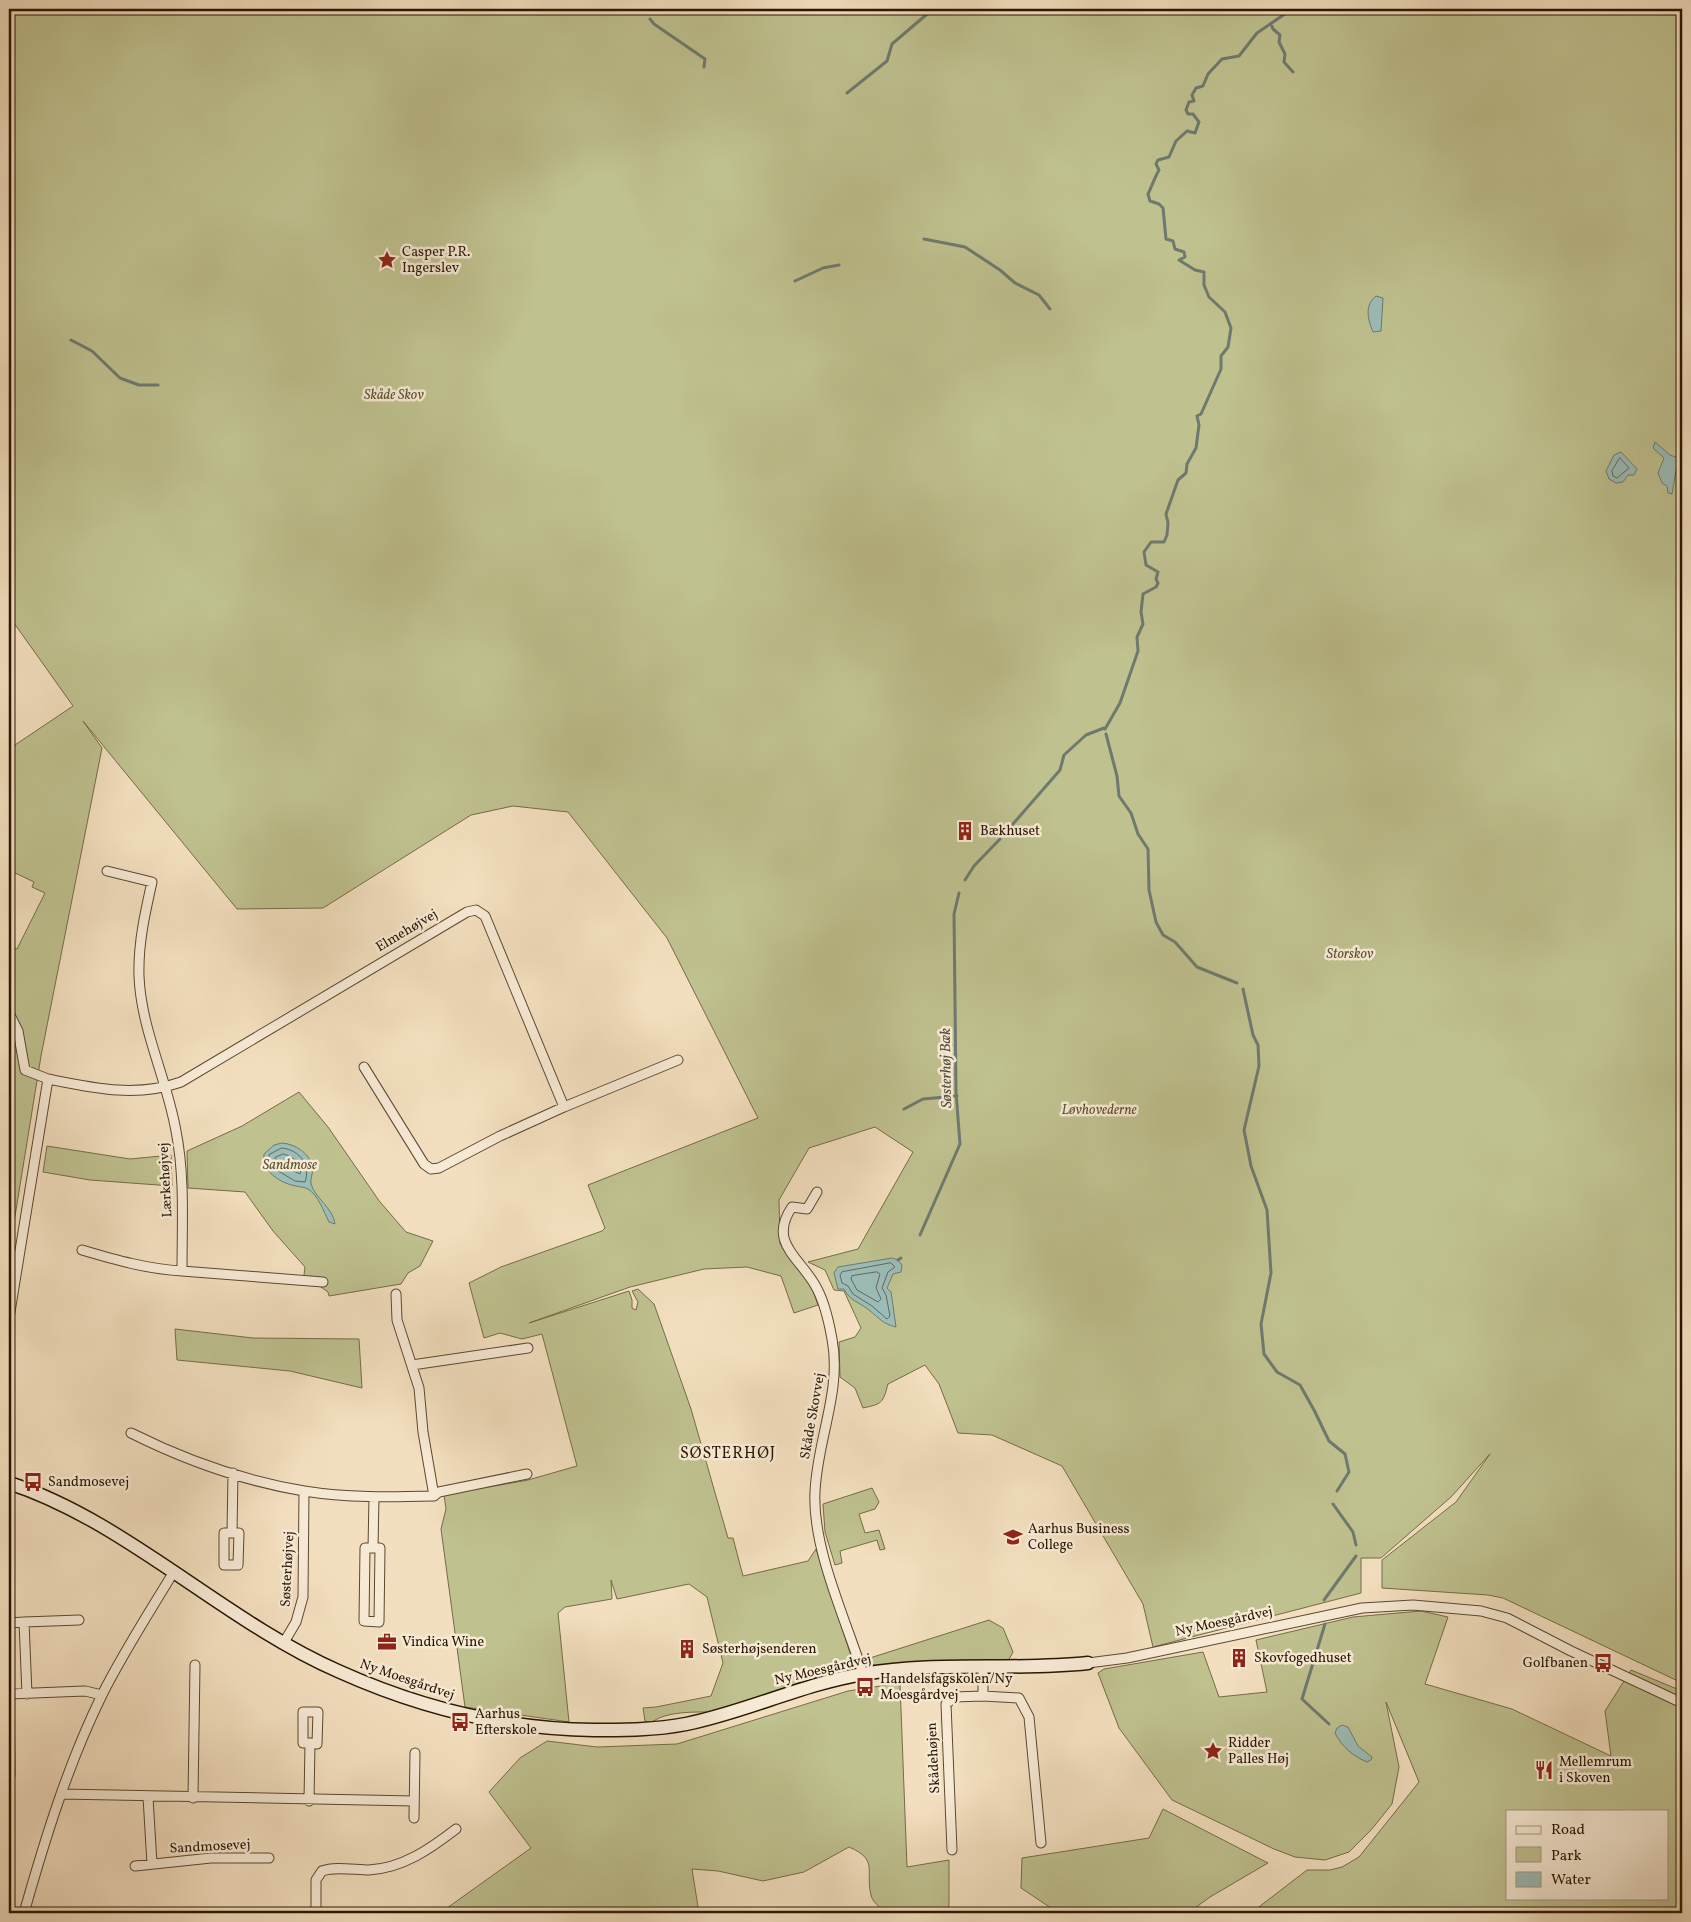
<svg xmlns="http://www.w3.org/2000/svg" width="1691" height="1922" viewBox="0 0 1691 1922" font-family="Vollkorn,serif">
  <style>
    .green { fill: #bfc18f; stroke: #746c48; fill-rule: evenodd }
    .water { fill: #9cbcb7; stroke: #6e7a6e }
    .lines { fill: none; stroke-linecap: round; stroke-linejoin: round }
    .shore { stroke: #62695c; stroke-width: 1 }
    .stream { stroke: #6e7a6e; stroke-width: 3 }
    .street-casing { stroke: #5b4830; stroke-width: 11 }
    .secondary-casing { stroke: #281600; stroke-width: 15 }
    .street { stroke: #f7ead5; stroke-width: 9 }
    .secondary { stroke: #f7ead5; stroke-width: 12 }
    .labels { text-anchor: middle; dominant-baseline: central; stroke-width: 5; stroke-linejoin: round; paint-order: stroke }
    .poi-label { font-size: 14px; fill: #281600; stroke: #f7ead5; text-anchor: start }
    .park-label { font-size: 14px; font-style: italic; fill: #5d5232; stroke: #f7ead5 }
    .street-label { font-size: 14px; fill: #281600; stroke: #f7ead5 }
    .water-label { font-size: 15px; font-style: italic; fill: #515040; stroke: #f7ead5 }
    .quarter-label { font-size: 16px; letter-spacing: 1px; fill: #281600; stroke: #f7ead5 }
  </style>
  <rect width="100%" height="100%" fill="#f3dfbf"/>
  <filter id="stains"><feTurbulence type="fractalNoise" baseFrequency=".004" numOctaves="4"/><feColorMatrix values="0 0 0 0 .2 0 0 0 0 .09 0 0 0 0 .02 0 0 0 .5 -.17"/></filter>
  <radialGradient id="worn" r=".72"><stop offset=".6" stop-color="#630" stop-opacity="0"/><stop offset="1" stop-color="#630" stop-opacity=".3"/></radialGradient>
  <path class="green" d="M9,9h1673v1674l-179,-85 -15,-3 -106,-7v-28l74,-58 34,-48 -39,43 -70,61h-20v35l-208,54 -10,-43 -81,-138 -70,-31 -34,-2 -19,-49 -14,-19 -37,19c-5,19 -6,20 -25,24l-8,-20 -15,-11 -1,-35 16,-5 6,-9 -17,-37 -10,-1 -9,-20 -17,-8 50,-13 55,-97 -38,-25 -66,21 -30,52 1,44 30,39 8,22 -24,8 -13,-37 -34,-9 -43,2 -74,18 -101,36 100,-32 3,9v8l4,2 2,-8 -6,-11 6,-2 16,15 37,105 37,129h5l10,38 65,-15 8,-12 35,107 1,9 -5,8 -134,39c-18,0 -48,-1 -62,11l-6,-2 -2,-13 13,-1 55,-11 12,-33 -16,-66 -18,-13 -72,15 -6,-19 1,19 -47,8 -7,6 11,109 -104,-15 -24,-178 5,-20 -2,-14 84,-15 49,-14 -35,-132 -20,5 -22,-6 -16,5 -15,-55 32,-16 101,-36 3,-3 -17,-43 170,-67 -91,-180 -99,-126 -55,-6 -42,9 -148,93 -86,1 -154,-188 19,27 -61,308 -32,197v-153l2,-9 -2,-1v-144l8,3 28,-56 -13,-6 2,-5 -25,-12v-121l64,-43 -64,-90z
    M299,1092l29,35 52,75 26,30 27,9 -13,25 -12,7 -7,11 -72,12 -1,-4 -24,-17 1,-8 -32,-36 -28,-39 -57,-4 -1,-37 55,-25z
    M47,1146l83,13 41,-4 1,31 -82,-6 -47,-8z
    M175,1329l78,9 106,1 3,49 -72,-17 -113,-11z
    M872,1488l7,14 -4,7 -16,5 6,19 14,-3 6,19 -5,1 -3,-10 -37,11 2,12 -7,2 -10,-33 -2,-28z
    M1421,1611l27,6 -23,67 87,25 99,47 -6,-45 26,-41 51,21v222h-431l56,-43h23l12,-3 17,-10 60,-75 -33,-80 13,65 -7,37 -21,26 -22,22 -24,8 -30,-3 -21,-8 -102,-49 -53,-72 -21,-55 6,-4 99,-17 16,45 48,-5 -11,-52 97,-23zM1507,1811h160v87h-160z
    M989,1620l14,8 10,24 -5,9 -132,5 -5,-3 -1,-5z
    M900,1683l7,184 42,-7v45l-4,8h-60c-4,-5 -13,-11 -14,-18 -6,-25 8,-35 -22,-48l-45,25 -41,9 -45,-10 -26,-2 7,44h-259l91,-65 -42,-56 31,-34 27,-17 50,6 80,-3 171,-53z
    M1163,1809l105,54 -58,34 -22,16h-133l-4,-5 -30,-20 1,-30 127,-20z"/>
  <path class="water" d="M1376,296l7,2 -2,33 -8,1c-5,-12 -9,-27 3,-36z
    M1655,442l15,13 8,3 -6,36 -4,-1 -1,-7 -5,-3 -4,-10 6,-15 -11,-10z
    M1621,452l16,17 -3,6h-6l-5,7 -7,1 -7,-4 -3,-8 8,-16z
    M282,1143c13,1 28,10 31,25 0,5 -3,11 -2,16 4,14 22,24 24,40l-6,-2c-5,-10 -11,-27 -21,-33 -3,-2 -8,-2 -12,-3 -16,-3 -34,-14 -32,-32l10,-9z
    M892,1258l6,2 4,5 -1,7 -8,2 -6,14 4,4 5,35c-13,-3 -17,-9 -27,-17 -10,-8 -19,-9 -25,-21h-6l-4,-16 4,-6z
    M1342,1725l6,2 10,19 14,11 -1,3 -4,2c-13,-5 -26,-16 -32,-29l2,-5z"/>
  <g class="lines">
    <path class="shore" d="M1620,458l9,10 -12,10 -4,-2 -1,-5z
      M282,1148c18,2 29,17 23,34l-10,-1 -25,-15 -1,-11z
      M283,1154c10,2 20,10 17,20l-24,-11 -1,-5z
      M891,1263l4,4 -7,5 -6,16 4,7 4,21 -3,3 -15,-13 -19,-12 -5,-8 -6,-3 -2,-8 2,-3z
      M877,1272l3,2 -4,14 5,11 -3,3 -21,-12 -6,-11 1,-3z"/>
    <path class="stream" d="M650,19l4,5 51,35 -1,8
      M1271,24l2,5 7,6 -1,7 6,12 -1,8 9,10
      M847,93l40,-32 5,-17 41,-35
      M924,239l41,8 35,23 15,13 24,12 11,14
      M795,281l28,-13 16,-3
      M71,340l21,11 28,27 19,7h19
      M1105,729l15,-26 18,-52 -1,-14 6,-13 -2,-12 2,-18 13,-7 2,-4 -2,-4 2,-7 -12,-7 -2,-13 7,-10h13l3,-7 1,-12 -2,-9 12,-34 8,-7 1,-9 9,-16 3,-23 -2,-9 4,-2 20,-45v-13l7,-9 3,-19 -6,-16 -16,-15 -5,-12v-13l-9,-2 -16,-10 6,-3 -1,-5 -9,-3 -2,-8 -7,-2 -3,-31 -4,-4 -9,-3 -2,-7c4,-8 6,-15 11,-24l-3,-6 2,-4 11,-3 7,-16 11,-10 8,2 4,-11 -6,-8h-5l-2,-4 3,-8 5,-1 -2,-6 4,-7 7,-2 5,-12 14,-15 17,-3 18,-23 35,-24
      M1106,734l11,42 2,20 12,17 7,21 10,15 1,41 7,32 7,13 12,7 22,25 40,16
      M980,825l29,4
      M1006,832l54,-62 4,-15 22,-20 18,-7
      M965,880l9,-14 26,-27
      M1243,989l10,46 5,10 1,21 -15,64 7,36 16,44 4,63 -10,51 3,30 13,18 23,13 14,25 15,31 16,13 4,18 -12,19
      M904,1109l19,-10 34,-3
      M920,1235l40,-91 -4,-52 -2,-178 5,-21
      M898,1260l3,-2
      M1333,1504l20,28 3,13
      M1324,1600l32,-44
      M1325,1624l-23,75 27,25"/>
    <g class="street-casing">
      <path id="street" d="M107,871l45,11c-7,31 -14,62 -13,94 2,53 28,103 37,155 9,46 6,94 6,140l141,11
        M9,1013l9,18 7,39 23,9
        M564,1107l114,-47
        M817,1192l-10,17 -15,-2c-24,35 7,50 23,78 9,15 14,37 17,54 10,52 -15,101 -17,153 -3,56 31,128 48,182
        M82,1250c34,10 65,19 100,21
        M9,1318l39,-239c45,9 88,19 133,3l286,-170 9,-2 9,6 79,191 -64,29 -61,32 -8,1 -7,-5 -60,-97
        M412,1365l116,-17
        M131,1433c54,27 113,48 173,58 43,7 87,6 130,5l-11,-64 -4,-44 -22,-68 -1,-26
        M434,1496l5,-4 88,-18
        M232,1533h7l-1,32h-14v-32h8l1,-60
        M373,1548h7l-1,74 -15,-1 1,-73h8l1,-51
        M9,1623l15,-1
        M283,1644l13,-22 7,-25 1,-106
        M1088,1663l39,-5 235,-50 51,-3 68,6 26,7 64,33 111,52
        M9,1694l76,-3 17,4
        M9,1694l1,82
        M27,1694l-3,-72 55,-2
        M983,1696l36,2 10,19 12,126
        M61,1794l353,7
        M148,1797l4,67
        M193,1798l2,-133
        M309,1801l1,-58 7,1 1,-32h-15v31h7
        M414,1818l1,-65
        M952,1850l-6,-146 8,-7 29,-1v-30
        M135,1866l76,-8h58
        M24,1913c21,-74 44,-149 78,-218 21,-42 47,-82 71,-122
        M316,1913v-33l6,-9c13,-5 33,-1 47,-1 34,-2 61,-21 87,-41"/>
    </g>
    <g class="secondary-casing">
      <path id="secondary" d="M9,1483c117,38 215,138 329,188 82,37 166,58 256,59 31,0 61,0 92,-6 60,-12 116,-40 177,-50 75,-13 150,-3 225,-11"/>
    </g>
    <use href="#street" class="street"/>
    <use href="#secondary" class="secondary"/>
  </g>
  <defs>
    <g id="sight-bare" transform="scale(1.5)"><path d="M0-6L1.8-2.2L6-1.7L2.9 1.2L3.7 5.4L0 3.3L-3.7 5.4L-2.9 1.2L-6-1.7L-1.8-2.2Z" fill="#8f2418" stroke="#f7ead5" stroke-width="2.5" paint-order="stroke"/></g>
    <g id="building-bare" transform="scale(1.5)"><path d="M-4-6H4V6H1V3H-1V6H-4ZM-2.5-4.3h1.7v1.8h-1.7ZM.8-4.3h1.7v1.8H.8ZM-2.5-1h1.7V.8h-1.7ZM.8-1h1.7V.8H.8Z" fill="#8f2418" stroke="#f7ead5" stroke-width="2.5" paint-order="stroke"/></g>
    <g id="bus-bare" transform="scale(1.5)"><path d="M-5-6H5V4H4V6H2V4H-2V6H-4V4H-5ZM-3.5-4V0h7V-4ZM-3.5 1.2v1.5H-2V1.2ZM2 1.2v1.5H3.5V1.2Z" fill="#8f2418" stroke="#f7ead5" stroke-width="2.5" paint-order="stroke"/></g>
    <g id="school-bare" transform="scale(1.5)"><path d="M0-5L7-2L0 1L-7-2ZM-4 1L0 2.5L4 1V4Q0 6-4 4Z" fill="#8f2418" stroke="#f7ead5" stroke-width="2.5" paint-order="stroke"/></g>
    <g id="office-bare" transform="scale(1.5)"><path d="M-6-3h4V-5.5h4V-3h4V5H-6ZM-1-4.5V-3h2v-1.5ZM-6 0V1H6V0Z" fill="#8f2418" stroke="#f7ead5" stroke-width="2.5" paint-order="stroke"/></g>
    <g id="restaurant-bare" transform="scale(1.5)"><path d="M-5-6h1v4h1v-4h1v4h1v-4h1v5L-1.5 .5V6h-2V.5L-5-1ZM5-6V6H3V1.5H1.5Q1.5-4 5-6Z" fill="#8f2418" stroke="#f7ead5" stroke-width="2.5" paint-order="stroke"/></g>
  </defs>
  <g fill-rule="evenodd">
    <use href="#sight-bare" x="387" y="260"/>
    <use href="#building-bare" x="965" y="831"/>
    <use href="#bus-bare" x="33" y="1482"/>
    <use href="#school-bare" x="1013" y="1537"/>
    <use href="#office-bare" x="387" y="1642"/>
    <use href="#building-bare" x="687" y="1649"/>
    <use href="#building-bare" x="1239" y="1658"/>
    <use href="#bus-bare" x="1603" y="1663"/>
    <use href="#bus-bare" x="865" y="1687"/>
    <use href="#bus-bare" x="460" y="1722"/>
    <use href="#sight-bare" x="1213" y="1751"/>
    <use href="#restaurant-bare" x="1544" y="1770"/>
  </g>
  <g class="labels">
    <g class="poi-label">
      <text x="402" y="252">Casper P.R.<tspan x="402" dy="16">Ingerslev</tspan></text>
      <text x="980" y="831">Bækhuset</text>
      <text x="48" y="1482">Sandmosevej</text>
      <text x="1028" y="1529">Aarhus Business<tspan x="1028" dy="16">College</tspan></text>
      <text x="402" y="1642">Vindica Wine</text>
      <text x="702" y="1649">Søsterhøjsenderen</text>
      <text x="1254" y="1658">Skovfogedhuset</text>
      <text x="1588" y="1663" text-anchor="end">Golfbanen</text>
      <text x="880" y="1679">Handelsfagskolen/Ny<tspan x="880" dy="16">Moesgårdvej</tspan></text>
      <text x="475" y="1714">Aarhus<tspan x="475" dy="16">Efterskole</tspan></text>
      <text x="1228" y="1743">Ridder<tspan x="1228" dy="16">Palles Høj</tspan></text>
      <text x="1559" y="1762">Mellemrum<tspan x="1559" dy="16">i Skoven</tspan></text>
    </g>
    <g class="park-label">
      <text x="394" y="395">Skåde Skov</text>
      <text x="1350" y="954">Storskov</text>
      <text x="1099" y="1110">Løvhovederne</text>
      <text x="290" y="1165">Sandmose</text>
    </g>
    <g class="street-label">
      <text transform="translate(407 931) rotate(-31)">Elmehøjvej</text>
      <text transform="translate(166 1180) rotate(-93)">Lærkehøjvej</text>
      <text transform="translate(813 1416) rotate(-80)">Skåde Skovvej</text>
      <text transform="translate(288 1569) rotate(-87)">Søsterhøjvej</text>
      <text transform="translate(1224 1622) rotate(-12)">Ny Moesgårdvej</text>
      <text transform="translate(823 1670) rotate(-13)">Ny Moesgårdvej</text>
      <text transform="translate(407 1680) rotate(19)">Ny Moesgårdvej</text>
      <text transform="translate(934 1758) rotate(-93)">Skådehøjen</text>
      <text transform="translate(210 1847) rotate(-3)">Sandmosevej</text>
    </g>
    <g class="water-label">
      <text transform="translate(947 1068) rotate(-91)">Søsterhøj Bæk</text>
    </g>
    <g class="quarter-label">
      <text x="728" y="1454">SØSTERHØJ</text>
    </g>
  </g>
  <rect width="1691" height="1922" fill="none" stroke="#f3dfbf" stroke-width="30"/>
  <rect x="10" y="10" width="1671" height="1902" fill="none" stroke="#281600" stroke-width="2.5"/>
  <rect x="15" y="15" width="1661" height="1892" fill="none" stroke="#281600"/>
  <rect x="1506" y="1810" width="162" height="90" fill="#f7ead5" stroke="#a49580"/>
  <rect x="1516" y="1826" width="25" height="8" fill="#f7ead5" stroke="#a49580"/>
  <text x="1551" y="1834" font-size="15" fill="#281600">Road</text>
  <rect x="1516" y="1847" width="25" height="15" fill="#bfc18f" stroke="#a49580"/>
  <text x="1551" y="1860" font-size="15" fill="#281600">Park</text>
  <rect x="1516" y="1872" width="25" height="15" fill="#9cbcb7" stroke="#a49580"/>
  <text x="1551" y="1884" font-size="15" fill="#281600">Water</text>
  <rect width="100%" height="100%" filter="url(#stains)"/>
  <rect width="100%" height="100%" fill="url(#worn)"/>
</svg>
